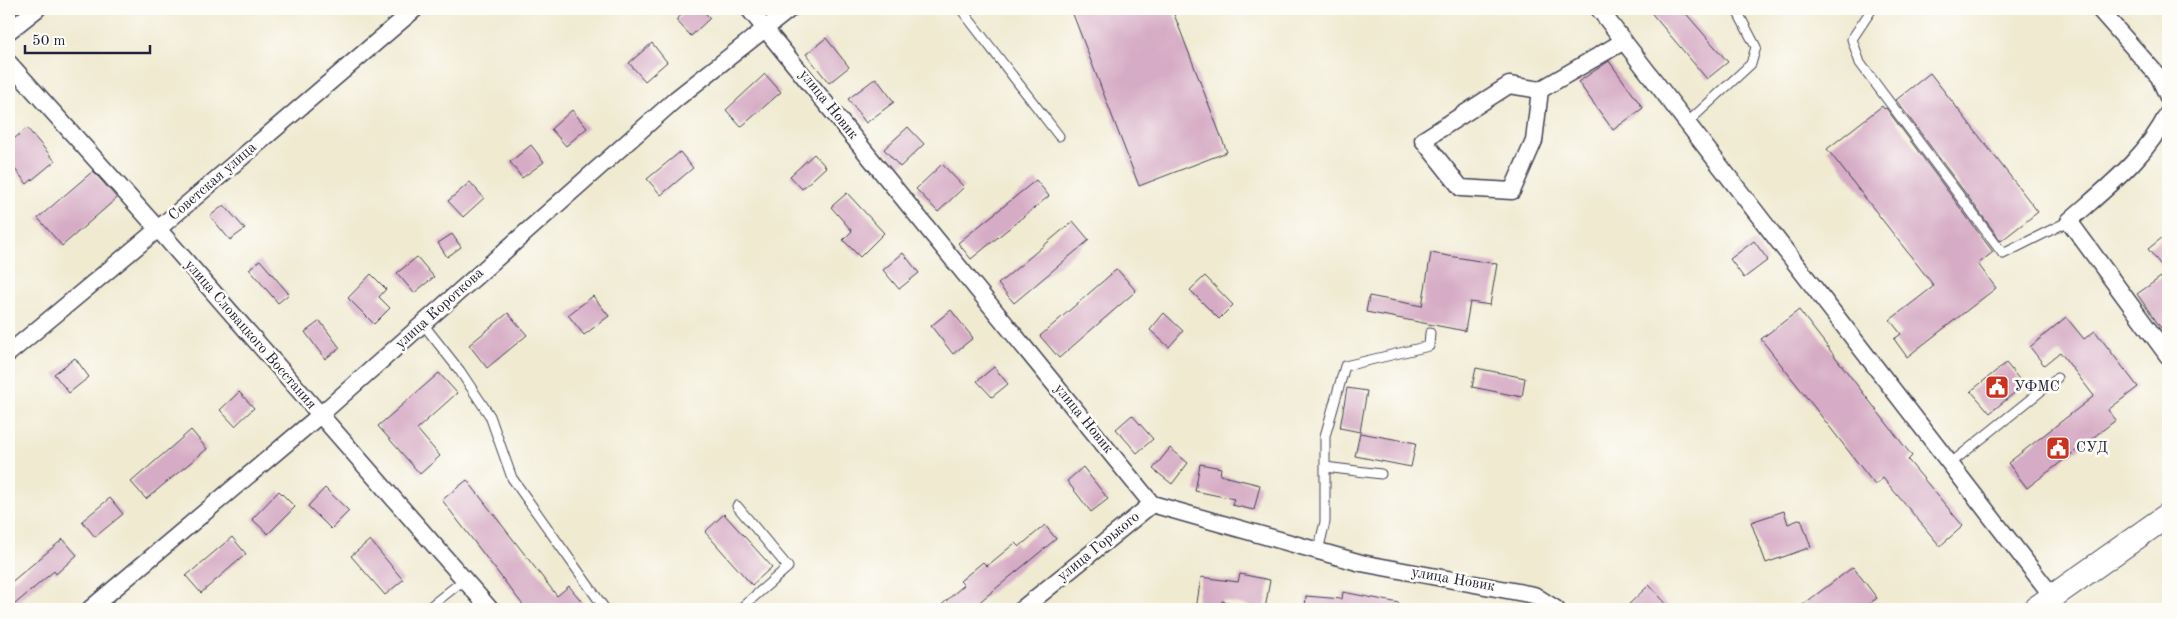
<svg xmlns="http://www.w3.org/2000/svg" width="2177" height="618" viewBox="0 0 2177 618" font-family="'Old Standard TT',serif">
  <style>
    .building { fill: #d6abc5 }
    .lines { fill: none; stroke-linecap: round; stroke-linejoin: round }
    .lane-casing { stroke: #414052; stroke-width: 11 }
    .street-casing { stroke: #414052; stroke-width: 19 }
    .secondary-casing { stroke: #414052; stroke-width: 26 }
    .lane { stroke: #fff; stroke-width: 9 }
    .street { stroke: #fff; stroke-width: 16 }
    .secondary { stroke: #fff; stroke-width: 24 }
    .labels { text-anchor: middle; dominant-baseline: central; stroke-width: 5; stroke-linejoin: round; paint-order: stroke }
    .street-label { font-size: 15px; fill: #22223b; stroke: #fdfcf7 }
    .poi-label { font-size: 15px; fill: #22223b; stroke: #fdfcf7; text-anchor: start }
  </style>
  <rect width="100%" height="100%" fill="#fdfcf7"/>
  <filter id="ink" filterUnits="userSpaceOnUse"><feTurbulence type="fractalNoise" baseFrequency=".02" numOctaves="2"/><feDisplacementMap in="SourceGraphic" scale="10" xChannelSelector="R" yChannelSelector="G"/><feConvolveMatrix kernelMatrix="1 2 1 2 8 2 1 2 1" color-interpolation-filters="sRGB"/></filter>
  <filter id="wash" filterUnits="userSpaceOnUse"><feTurbulence type="fractalNoise" baseFrequency=".0096" numOctaves="4" result="noise"/><feDisplacementMap in="SourceGraphic" scale="20" xChannelSelector="R" yChannelSelector="G"/><feGaussianBlur stdDeviation="1.12" result="paint"/><feColorMatrix in="noise" values="0 0 0 0 0 0 0 0 0 0 0 0 0 0 0 0 0 1.4 0 .05"/><feComposite in="paint" operator="in"/></filter>
  <g filter="url(#wash)">
    <rect width="100%" height="100%" fill="#f0ead1"/>
    <g id="blocks">
      <path class="building" d="M688,9h13l9,9 -19,18 -15,-16z
        M1071,9h101l55,143 -88,34z
        M1648,9h34l46,53 -21,17z
        M826,38l23,29 -20,16 -23,-29z
        M652,43l15,19 -22,19 -16,-18z
        M1609,61l34,47 -30,22 -35,-48z
        M1930,73l108,139 -37,29 -105,-141z
        M765,74l16,18 -40,35 -15,-17z
        M876,78l18,24 -28,21 -18,-24z
        M1882,106l2,3 2,-1 107,144 -15,12 18,24 -89,69 -13,-18 7,-5 -11,-14 44,-34 -107,-137z
        M572,110l15,18 -21,18 -15,-17z
        M908,127l16,17 -24,23 -16,-18z
        M27,128l28,33 -28,23 -18,-22v-19z
        M531,145l13,17 -22,16 -12,-16z
        M680,152l13,16 -32,27 -14,-16z
        M814,154l12,13 -24,22 -12,-13z
        M942,164l22,23 -26,25 -22,-23z
        M93,171l24,27 -55,48 -24,-28z
        M1036,180l13,16 -78,63 -13,-16z
        M470,182l14,16 -21,19 -15,-16z
        M847,193l37,40 -24,24 -17,-17 9,-9 -21,-24z
        M224,205l21,24 -15,11 -20,-24z
        M1073,221l16,19 -75,63 -16,-19z
        M2168,233v41l-20,-25z
        M452,234l9,13 -14,10 -9,-14z
        M1754,241l14,19 -24,18 -14,-19z
        M903,253l16,20 -20,16 -16,-19z
        M1431,253l66,11 -7,41 -20,-3 -5,29 -99,-19 3,-16 53,10z
        M417,257l17,20 -20,16 -17,-20z
        M260,260l29,34 -11,9 -29,-34z
        M1117,269l19,22 -77,67 -19,-22z
        M371,274l15,15 -7,8 11,11 -16,16 -26,-26z
        M1205,276l28,29 -14,14 -29,-29z
        M2161,277l7,10v51l-31,-44z
        M593,296l16,20 -25,19 -16,-20z
        M951,310l22,28 -20,16 -22,-28z
        M1799,310l113,146 -4,4 55,66 -23,20 -57,-68 -8,7 -114,-146z
        M508,313l19,22 -40,33 -18,-23z
        M1164,313l19,18 -14,16 -19,-17z
        M2066,317l18,22 11,-8 43,56 -30,23 8,10 -89,68 -19,-25 86,-67 -34,-44 -16,13 -14,-18z
        M320,321l20,27 -15,11 -20,-27z
        M75,358l14,19 -20,16 -15,-19z
        M2006,363l18,22 -34,28 -19,-22z
        M994,367l14,17 -16,13 -15,-16z
        M1476,368l49,10 -3,19 -50,-10z
        M439,373l18,20 -40,36 23,27 -20,18 -42,-48z
        M1347,388l20,3 -7,41 -20,-4z
        M239,392l15,16 -19,18 -15,-16z
        M1132,415l21,24 -16,14 -21,-24z
        M191,430l16,19 -61,50 -15,-17z
        M1360,433l56,10 -5,24 -56,-11z
        M1170,448l18,15 -16,21 -19,-15z
        M1200,464l21,4 -1,7 40,10 -6,25 -22,-5 2,-6 -39,-8z
        M1083,467l25,32 -17,13 -24,-31z
        M467,480l90,116 12,-10 19,23h-62l-84,-109z
        M325,488l24,23 -18,18 -23,-23z
        M279,491l16,16 -27,27 -16,-15z
        M110,498l13,16 -28,23 -13,-16z
        M1784,511l4,13 13,-5 10,28 -45,16 -15,-41z
        M724,514l48,53 -20,18 -47,-53z
        M1045,525l11,14 -85,70h-34l27,-24 -4,-4 23,-19 4,4 28,-23 4,4z
        M232,537l14,17 -45,39 -15,-17z
        M63,539l14,16 -21,19 -2,-3 -39,33 -6,-7v-13z
        M370,540l33,40 -18,15 -34,-39z
        M1853,567l24,31 -15,11h-65z
        M1240,574l30,6 -5,29 -43,-8 -1,8h-25l5,-32 37,5z
        M1649,585l22,24h-47z
        M1343,592l56,11 -1,6h-93l1,-13 36,3z"/>
    </g>
  </g>
  <g filter="url(#ink)">
    <use href="#blocks" fill-opacity="0" stroke="#414052" stroke-width="1"/>
    <g class="lines">
      <g class="lane-casing">
        <path id="lane" d="M961,9l98,127
          M1872,9l-20,30 8,24 143,191 66,-33
          M1688,122l63,-58 5,-17 -20,-38
          M423,324l37,47 30,45 22,62 93,131
          M1951,463l106,-85
          M1325,467l56,7
          M737,506l51,61 -48,42
          M1318,551l7,-29v-86l20,-70 84,-20 1,-13
          M427,609l38,-30"/>
      </g>
      <g class="street-casing">
        <path id="street" d="M749,9l403,495 209,59 173,32 22,14
          M1599,9l454,588
          M2099,9l60,68 9,20
          M9,31l28,-22
          M9,63l149,166 332,380
          M1540,90l-31,-5 -86,55 38,48 51,3 22,-50 6,-51 84,-49
          M2168,113c-22,45 -62,75 -99,108l99,135
          M9,353l149,-124 257,-220
          M90,609l230,-194 356,-316 114,-90
          M1022,609l130,-105"/>
      </g>
      <g class="secondary-casing">
        <path id="secondary" d="M2035,609l133,-94"/>
      </g>
      <use href="#lane" class="lane"/>
      <use href="#street" class="street"/>
      <use href="#secondary" class="secondary"/>
    </g>
  </g>
  <defs>
    <g id="civic-square" transform="scale(1.25)"><rect x="-9" y="-9" width="18" height="18" rx="4" fill="#c8321e" stroke="#fdfcf7"/><path d="M-.6-6.5H3V-4.5H.6V-3L4-1V1h2V6H-6V1h2V-1L-.6-3ZM-1.2 2.5V6h2.4V2.5Z" fill="#fff"/></g>
  </defs>
  <g fill-rule="evenodd">
    <use href="#civic-square" x="1997" y="387"/>
    <use href="#civic-square" x="2058" y="448"/>
  </g>
  <g class="labels">
    <g class="street-label">
      <text transform="translate(828 105) rotate(51)">улица Новик</text>
      <text transform="translate(213 182) rotate(-41)">Советская улица</text>
      <text transform="translate(440 309) rotate(-42)">улица Короткова</text>
      <text transform="translate(250 335) rotate(49)">улица Словацкого Восстания</text>
      <text transform="translate(1083 419) rotate(51)">улица Новик</text>
      <text transform="translate(1099 547) rotate(-39)">улица Горького</text>
      <text transform="translate(1453 580) rotate(10)">улица Новик</text>
    </g>
    <g class="poi-label">
      <text x="2014" y="387">УФМС</text>
      <text x="2076" y="448">СУД</text>
    </g>
  </g>
  <rect width="2177" height="618" fill="none" stroke="#fdfcf7" stroke-width="30"/>
  <path d="M25 45v8h125v-8" fill="none" stroke="#22223b" stroke-width="2.5"/>
  <text x="32" y="45" font-size="15" fill="#22223b" stroke="#fdfcf7" stroke-width="4" paint-order="stroke">50 m</text>
</svg>
